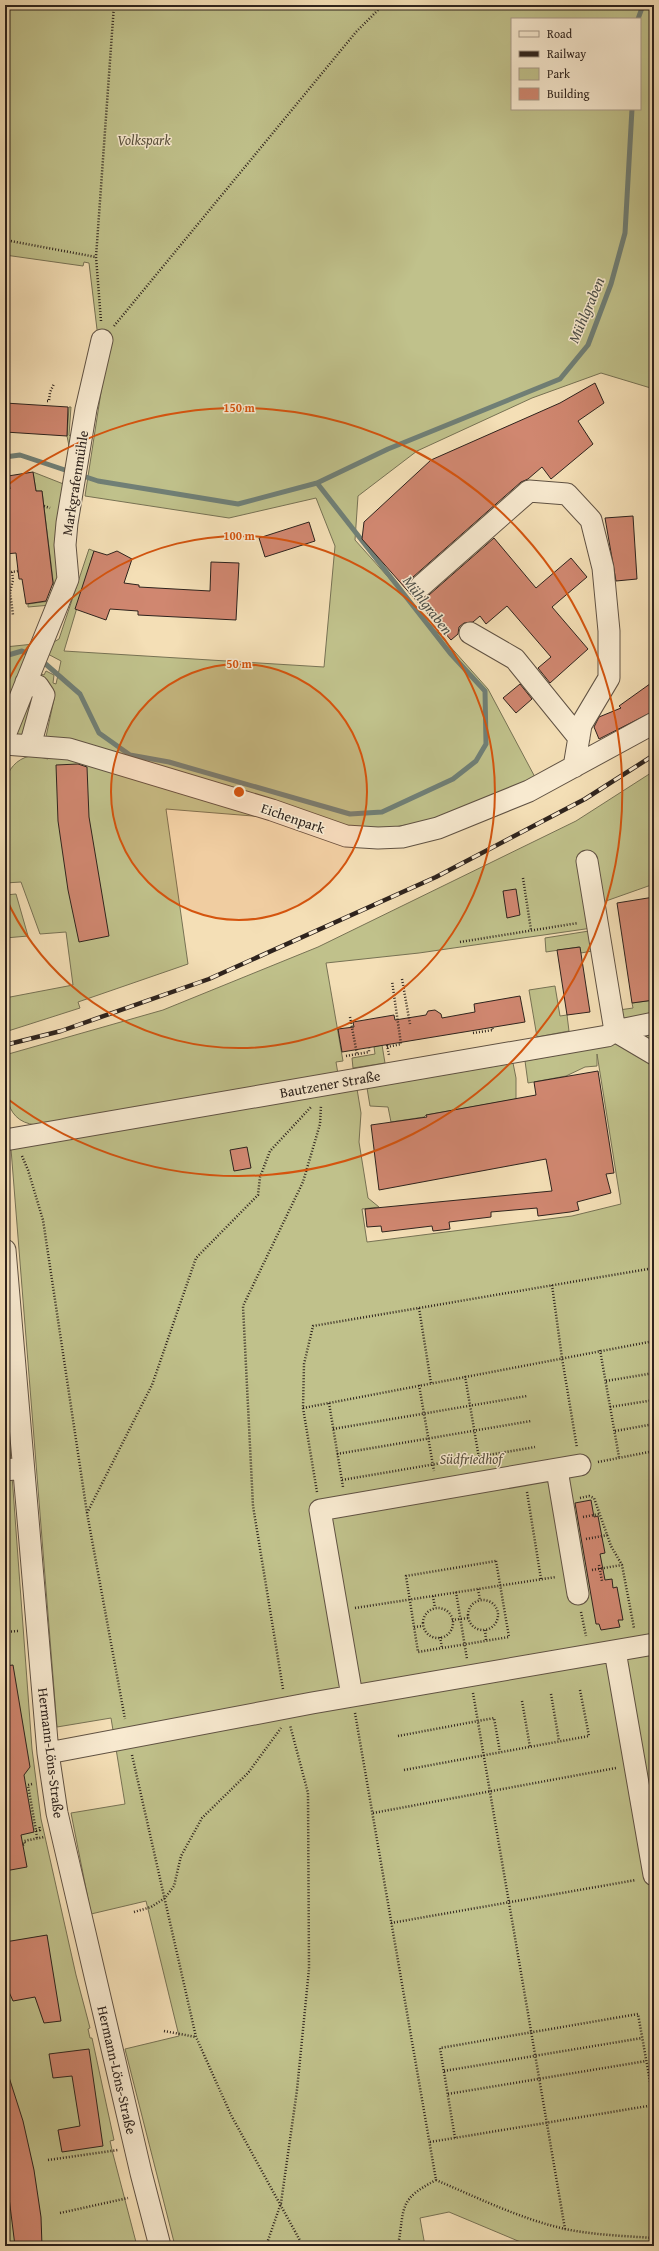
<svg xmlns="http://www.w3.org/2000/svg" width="659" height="2251" viewBox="0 0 659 2251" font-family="'Gentium Book Plus',serif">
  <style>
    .green { fill: #c0c18b; stroke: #777254; fill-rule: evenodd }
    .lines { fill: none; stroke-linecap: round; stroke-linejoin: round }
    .stream { stroke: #707f76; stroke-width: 5 }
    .building { fill: #d08770; stroke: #2e231d }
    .minor-casing { stroke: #605243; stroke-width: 23 }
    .path { stroke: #2e231d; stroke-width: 2.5; stroke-dasharray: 1 2; stroke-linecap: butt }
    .minor { stroke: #f8ead0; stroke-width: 21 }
    .rail-casing { stroke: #2e231d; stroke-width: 4.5 }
    .rail { stroke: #f8ead0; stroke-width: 3; stroke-dasharray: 9; stroke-linecap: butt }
    .ring { fill: none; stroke: #d5540e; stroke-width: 2 }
    .labels { text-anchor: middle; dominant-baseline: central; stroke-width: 3; stroke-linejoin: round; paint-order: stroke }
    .park-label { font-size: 14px; font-style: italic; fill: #5a523e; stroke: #f8ead0 }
    .street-label { font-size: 14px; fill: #2e231d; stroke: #f8ead0 }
    .water-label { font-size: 15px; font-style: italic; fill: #4f514a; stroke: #f8ead0 }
    .centre { fill: #d5540e; stroke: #f8ead0; stroke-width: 2 }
    .ring-label { font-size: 12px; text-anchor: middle; font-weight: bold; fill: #d5540e; stroke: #f8ead0; stroke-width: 3; stroke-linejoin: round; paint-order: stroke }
  </style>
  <rect width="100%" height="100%" fill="#f4dfb6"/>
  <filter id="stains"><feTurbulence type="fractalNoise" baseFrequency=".005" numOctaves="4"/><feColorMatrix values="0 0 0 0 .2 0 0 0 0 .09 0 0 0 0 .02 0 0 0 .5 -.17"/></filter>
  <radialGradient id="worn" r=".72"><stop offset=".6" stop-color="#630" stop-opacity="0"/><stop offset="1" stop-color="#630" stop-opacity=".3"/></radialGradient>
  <path class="green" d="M5,5h649v384l-53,-16 -69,25 -115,53 -59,45 -3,44 133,149 48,90 -107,42 -52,9 -50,-8 -161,-13 22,155 -110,38 2,6 -75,24v-34l68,-13 -7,-53 -26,2 -19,-52 -16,1v-101c3,-12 11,-23 25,-26 5,-1 13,2 18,3l-2,-22 8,-38 -20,-28 10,4 2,-4 8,4 -1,8 3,1 5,-23 -15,-8 6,-10 7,-4 30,-90 5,2 -30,100 260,16 11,-121 -19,-48 -87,20 -144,-22 18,-117 -14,-116 -5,-1 -1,4 -78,-11zM512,19h128v90h-128z
    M69,407h2l-2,28 6,5 -6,6 -2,-10z
    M33,472l33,13 -6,99 -9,21 -23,2v-3l22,-3 4,-13 -12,-97h-6z
    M34,644l-29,70v-67z
    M25,697l8,3 -5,33 -8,3 -6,-2z
    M654,771v113l-65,23 3,21 -173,25 -93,10 17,98 -7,1 2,12 -302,51c-36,-4 -30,-41 -31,-70l158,-45 155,-63 258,-126z
    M16,894l12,42 -23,2v-43z
    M589,931l3,20 -11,2 -2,-6 -33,5 -1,-14z
    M555,986l5,30 7,-1 2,16 -32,6 -8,-47z
    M654,1000v16l-32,4 -3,-10 14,-2 -1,-5z
    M654,1033v1213h-124l-81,-34 -29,6 5,28h-250l-50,-197 54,-13 -33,-135 -55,13 -20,-101 54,-9 -14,-86 -54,9 -46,-578 346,-60 4,24 -2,29 9,56 11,9 -17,2 5,33 205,-26 49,-12 -24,-150v12l-12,1 -19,9 -38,7 -3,-22 70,-13z
    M382,1045l3,18 -32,5 -1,-10 23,-4 -1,-7z
    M513,1063l3,15v21l-90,16 -2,2 -33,5 -3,-15 -18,-1 -3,-18z
    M5,1380l27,369 9,70 35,156 14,53 -2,1 2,9h2l22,102 -4,1 3,13 24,92h-132z"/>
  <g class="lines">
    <path class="stream" d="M638,19l5,-14
      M5,457l15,-2 51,17
      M80,475l18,6 140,23 79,-21 71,-34 172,-70 28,-34 23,-61 14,-51 7,-124
      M5,656l17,-5 10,4
      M41,660l39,34 19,39 31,22 39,7 181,52 32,-2 71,-33 23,-18 10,-17 -1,-53 -35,-38 -133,-170"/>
  </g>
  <path class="building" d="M595,383l9,20 -26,18 15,23 -42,35 -9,-12 -14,12 -7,3 -108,95 -3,6 -1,6 8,8 6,1 6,-3 65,-57 42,50 35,-30 16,19 -35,30 36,42 -38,34 -12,-15 13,-11 -44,-51 -21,18 -6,-8 -7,6 -9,1 -5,4 -1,7 -7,6 -89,-101 2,-17 67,-62 129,-57z
    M5,403l63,4 -1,29 -62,-4z
    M33,472l3,19h6l11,92 -7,18 -20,3 -4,-25h-3l-3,-26 -11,1v-58l3,-1 -1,-5 3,-1 -2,-13z
    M633,516l4,63 -21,2 -11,-63z
    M309,522l6,19 -50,16 -6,-19z
    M94,551l13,4 10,-4 15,8 -8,24 15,2v2l71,4 1,-29 28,1 -3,57 -98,-5v-4l-28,-2 -4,11 -31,-11z
    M654,681v30l-55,28 -5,-12 5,-10 22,-9 -2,-2z
    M520,684l12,15 -16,14 -13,-15z
    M78,764l9,3 2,50 20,119 -30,6 -11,-52 -10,-69 -2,-56z
    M516,889l4,26 -13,3 -4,-27z
    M654,897v103l-22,3 -15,-100z
    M580,947l10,65 -23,3 -10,-65z
    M520,996l5,26 -183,30 -4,-23 16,-2 -1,-5 41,-7 1,5 31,-5 2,-4 7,-1 6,4 1,4 33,-6 -1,-8z
    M598,1071l16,102 -8,1 5,19 -34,9 2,8 -9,2 -32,4 -1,-8 -46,4v5l-42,5 1,7 -17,2 -1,-5 -50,6 -1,-6 -14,1 -2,-18 187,-18 -6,-32 -167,31 -8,-65 56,-8 -1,-2 110,-20 -2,-13z
    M247,1147l4,21 -17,3 -4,-21z
    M591,1500l3,17 4,-1 7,37 -5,1 5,26 7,-1 1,9 4,-1 6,33h-5l2,7 -19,3 -2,-6h-3l-21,-121z
    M13,1665l17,102 -6,8 10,57 -13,3 6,32 -22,4v-205z
    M47,1935l14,86 -17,2 -9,-26 -22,4 -8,-18v-41z
    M89,2049l14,97 -41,6 -4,-22 22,-4 -8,-50 -19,2 -4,-24z
    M5,2074h3l15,47 11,49 7,47 1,29h-27l-10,-81z"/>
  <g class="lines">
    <g class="minor-casing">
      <path id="minor" d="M421,586l108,-95 38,3 24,26 12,48 6,63v47l-28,47 -7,42
        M470,633l45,26 64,79
        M26,682l12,4 6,9 -14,51
        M5,735l63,-156 -3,-34 2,-22 19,-114 16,-69
        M5,744l64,5 203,61 74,26 32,2 24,-1 36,-9 91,-37 125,-68
        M587,861l28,170 39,23
        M5,1140l602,-104 8,-5 39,-8
        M5,1250l43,503 9,60 84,360 19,73
        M5,1470l18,-2
        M557,1470l21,124
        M615,1651l39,224
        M352,1696l-32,-186 260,-45
        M48,1753l264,-50 342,-59"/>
    </g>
    <path class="path" d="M5,240l91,17
      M101,321l-5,-64 18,-252
      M114,326l242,-294 27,-27
      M47,401h2l1,-9 4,-8
      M5,493l3,-1
      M44,506l6,2
      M12,572l1,8 -3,12 3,23
      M5,573l13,-2
      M523,878l8,52
      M460,942l118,-19
      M402,979l8,45
      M350,1017l7,37
      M473,1033l20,-3 -1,-3
      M387,1045l2,10
      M387,1047l14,-3 -9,-63
      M346,1056l23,-4v-4
      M22,1156l6,14 15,50 44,293 38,206
      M552,1285l10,73 15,90
      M419,1308l12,75
      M600,1350l19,107
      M465,1376l15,88
      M606,1381l48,-8
      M419,1385l15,86
      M329,1403l14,84
      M610,1407l44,-7
      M303,1408l351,-67
      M333,1429l194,-33
      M615,1431l39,-7
      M337,1454l194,-33
      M598,1462l56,-11
      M342,1480l193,-33
      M317,1492l-14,-84 1,-44 9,-38 341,-58
      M527,1492l14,87
      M580,1498l9,-2 5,2 17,48 11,19
      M87,1513l65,-128 44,-127 62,-63 2,-18 10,-26 41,-44
      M583,1517l16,-3
      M586,1539l22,-4
      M496,1561l13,76 -91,15 -12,-76z
      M599,1565l3,16
      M592,1570l30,-5 12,63
      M478,1589l2,11
      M456,1592l11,67
      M433,1596l2,12
      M468 1615a15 15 0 1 1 30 0a15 15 0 1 1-30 0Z
      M355,1608l201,-31
      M423 1623a15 15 0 1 1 30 0a15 15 0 1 1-30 0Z
      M581,1612l5,24
      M452,1620l16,-2
      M414,1627l9,-1
      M485,1630l1,10
      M5,1632l13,-1
      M440,1637l2,11
      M283,1689l-30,-183 -10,-200 60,-124 17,-58 1,-19
      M473,1693l92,536
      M551,1694l8,47
      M522,1701l8,46
      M355,1713l81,467
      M398,1736l96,-18 6,34
      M132,1755l64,282 35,78 72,131
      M404,1770l185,-34 -9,-46
      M32,1784l-4,1 8,46 4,-1 -1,-5
      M373,1813l243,-45
      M36,1831l1,8
      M23,1845l2,-1 -1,-3 20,-4
      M134,1912l17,-5 14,-9 9,-12 7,-30 21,-38 46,-45 33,-45
      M391,1923l245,-43
      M164,2031l32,6
      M444,2071l198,-33
      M448,2094l198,-33
      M455,2138l-15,-90 198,-34 16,90
      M430,2142l224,-37
      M48,2160l70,-10
      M436,2180c42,18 85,39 129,49 29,6 60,7 89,9
      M60,2213l68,-15
      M266,2246l15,-43 16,-113 12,-121 -1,-176 -18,-68
      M398,2246c7,-40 0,-46 38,-66"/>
    <use href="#minor" class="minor"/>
    <g class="rail-casing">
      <path id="rail" d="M5,1045l56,-14 148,-52 227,-102 149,-78 69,-44"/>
    </g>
    <use href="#rail" class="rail"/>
  </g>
  <circle cx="239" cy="792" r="128" fill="#d5540e" fill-opacity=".12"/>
  <g class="ring">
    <circle cx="239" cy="792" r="128"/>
    <path d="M5 688A256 256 0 1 1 5 896"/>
    <path d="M5 487A384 384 0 1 1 5 1097"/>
  </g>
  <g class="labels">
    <g class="park-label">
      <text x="144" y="140">Volkspark</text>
      <text x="471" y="1459">Südfriedhof</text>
    </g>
    <g class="street-label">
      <text transform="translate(75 483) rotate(-81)">Markgrafenmühle</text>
      <text transform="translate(293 818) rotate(19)">Eichenpark</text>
      <text transform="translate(330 1084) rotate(-10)">Bautzener Straße</text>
      <text transform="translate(51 1753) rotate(83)">Hermann-Löns-Straße</text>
      <text transform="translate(117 2070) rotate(77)">Hermann-Löns-Straße</text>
    </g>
    <g class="water-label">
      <text transform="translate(586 310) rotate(-67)">Mühlgraben</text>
      <text transform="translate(428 605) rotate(52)">Mühlgraben</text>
    </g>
  </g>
  <circle cx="239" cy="792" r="6" class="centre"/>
  <g class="ring-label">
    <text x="239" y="412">150 m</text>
    <text x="239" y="540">100 m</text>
    <text x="239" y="668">50 m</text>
  </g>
  <rect width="659" height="2251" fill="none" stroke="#f4dfb6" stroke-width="20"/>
  <rect x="6" y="6" width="647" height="2239" fill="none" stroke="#2e231d" stroke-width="2"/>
  <rect x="10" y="10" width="639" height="2231" fill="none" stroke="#2e231d"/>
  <rect x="511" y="18" width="130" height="92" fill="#f8ead0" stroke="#a79a88"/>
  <rect x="519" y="31" width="20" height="6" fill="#f8ead0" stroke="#a79a88"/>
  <text x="547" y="38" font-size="12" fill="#2e231d">Road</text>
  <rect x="519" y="51" width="20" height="6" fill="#2e231d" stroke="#a79a88"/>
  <text x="547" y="58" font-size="12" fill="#2e231d">Railway</text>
  <rect x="519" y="68" width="20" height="12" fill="#c0c18b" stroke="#a79a88"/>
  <text x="547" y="78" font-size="12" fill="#2e231d">Park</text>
  <rect x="519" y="88" width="20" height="12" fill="#d08770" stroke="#a79a88"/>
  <text x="547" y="98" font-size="12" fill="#2e231d">Building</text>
  <rect width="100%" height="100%" filter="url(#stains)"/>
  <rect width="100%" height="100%" fill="url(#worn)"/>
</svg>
